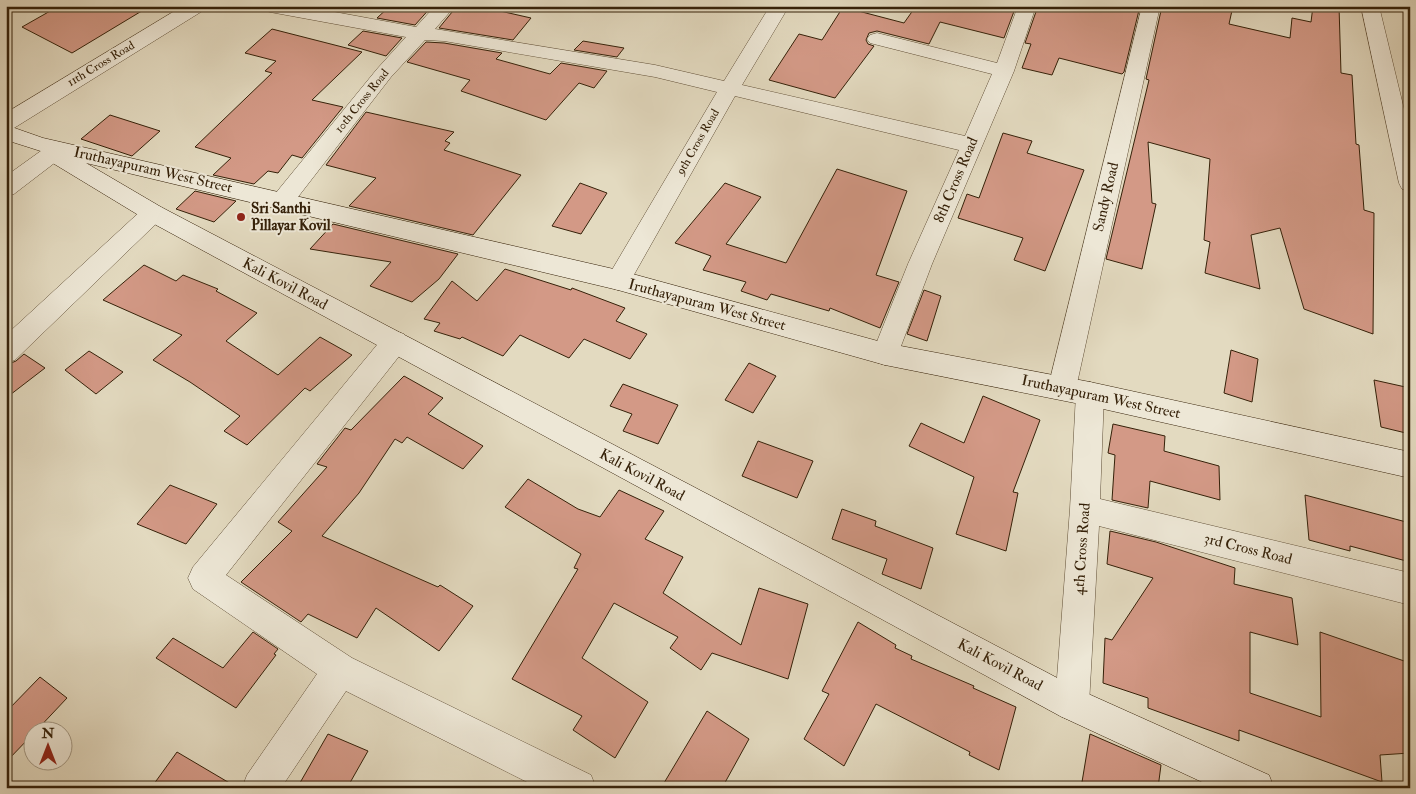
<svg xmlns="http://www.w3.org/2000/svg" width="1416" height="794" viewBox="0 0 1416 794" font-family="'IM FELL Double Pica',serif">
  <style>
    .building { fill: #d39986; stroke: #352109 }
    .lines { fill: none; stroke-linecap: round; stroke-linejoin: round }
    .street-casing { stroke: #604f37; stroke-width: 1 }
    .secondary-casing { stroke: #352109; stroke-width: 1 }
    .street { fill: #ede7d6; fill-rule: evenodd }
    .secondary { fill: #ede7d6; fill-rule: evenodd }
    .poi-dot { fill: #8f2418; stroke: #ede7d6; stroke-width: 2 }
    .labels { text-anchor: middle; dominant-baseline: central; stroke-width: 4; stroke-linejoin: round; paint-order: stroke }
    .far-street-label { font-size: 12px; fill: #352109; stroke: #ede7d6 }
    .street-label { font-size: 15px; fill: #352109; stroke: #ede7d6 }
    .poi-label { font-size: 15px; font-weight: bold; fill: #352109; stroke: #ede7d6; text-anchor: start }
  </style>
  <rect width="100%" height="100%" fill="#e3dac0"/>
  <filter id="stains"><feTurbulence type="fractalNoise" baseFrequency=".004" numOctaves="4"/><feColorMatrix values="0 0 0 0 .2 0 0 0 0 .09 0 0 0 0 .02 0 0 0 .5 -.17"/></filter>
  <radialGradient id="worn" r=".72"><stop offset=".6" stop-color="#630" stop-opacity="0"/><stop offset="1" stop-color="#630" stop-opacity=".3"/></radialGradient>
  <path class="building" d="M59,6h91l-78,47 -50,-26z
    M390,6h42l-17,19 -38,-7z
    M457,6h21l53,12 -18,22 -74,-12z
    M916,6h100l-12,32 -64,-16 -11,22 -52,-13 -8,2 -3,7 2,4 6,2 -39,52 -66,-18 30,-46 23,6 21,-33 61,16z
    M1038,6h102l-16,66 -2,2 -63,-16 -7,17 -30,-7 9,-24 -6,-1z
    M1162,6h71l-4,18 61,14 2,-20 19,4 2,-16h26l2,67 11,2 4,69 3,1 5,65 10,3 -1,121 -69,-25 -24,-81 -29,7 9,54 -55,-16 5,-31 -6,-2 6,-81 -62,-17 4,61 4,1 -14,65 -36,-10 43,-179 -3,-1z
    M272,29l90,23 -50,48 31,7 -41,51 -10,-3 -14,18 -10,-2 -14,13 -41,-9 18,-17 -36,-11 77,-74 -7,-2 11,-10 -31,-8z
    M363,31l39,7 -16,18 -38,-11z
    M583,41l41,7 -7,9 -43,-7z
    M426,42l18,1 58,10 -6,6 54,15 11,-11 46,8 -13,17 -15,-5 -33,37 -85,-29 9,-11 -63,-18z
    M366,112l88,20 -9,9 5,2 -6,7 77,25 -48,60 -124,-29 27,-28 -50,-13z
    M110,115l50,16 -28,25 -51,-17z
    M1003,133l29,8 -5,12 57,17 -39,101 -31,-11 9,-22 -65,-20 9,-24 12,4z
    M837,169l70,22 -31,84 23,7 -19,46 -50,-20 -1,3 -58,-17 -4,6 -26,-9 5,-9 -43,-12 8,-14 -36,-13 50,-60 36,14 -35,47 60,19z
    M580,183l27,10 -26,41 -29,-8z
    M195,191l41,10 -22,21 -38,-13z
    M333,224l125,30 -19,25 -27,23 -42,-16 21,-24 -81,-13z
    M144,265l32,16 7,-6 35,14 -2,2 41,22 -31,28 52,34 42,-38 32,18 -42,36 -5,-3 -58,57 -23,-14 16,-15 -50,-34 -37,-22 29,-25 -79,-35z
    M505,269l66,21 1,-2 53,20 -9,13 31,13 -17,25 -46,-20 -15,19 -49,-23 -17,21 -41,-19 -2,2 -26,-8 6,-8 -16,-4 28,-38 25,20z
    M924,290l17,6 -14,45 -20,-7z
    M1231,350l27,9 -6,43 -28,-9z
    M89,351l34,21 -27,22 -31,-24z
    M24,354l21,14 -39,30v-33l10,-4z
    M749,363l27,13 -23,37 -28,-13z
    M404,376l39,22 -15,16 55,32 -20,23 -56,-32 -5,6 -7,-4 -36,54 -37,43 116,51 2,-2 33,21 -34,45 -63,-43 -19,30 -49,-24 -7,8 -60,-40 51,-51 -14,-9 49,-55 -10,-3 6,-8 22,-28 6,2z
    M1374,380l36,8v46l-29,-7z
    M623,384l55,21 -20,39 -35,-13 9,-17 -22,-8z
    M983,396l57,24 -27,72 5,1 -12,58 -50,-17 18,-57 -65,-31 12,-23 43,20z
    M1113,424l52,12 -1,15 55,15 1,34 -70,-19 -2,27 -36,-8 3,-45 -7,-2z
    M758,441l55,20 -16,37 -55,-22z
    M528,479l50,30 22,8 19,-27 45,21 -19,28 38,18 -20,36 78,52 18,-57 49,16 -20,75 -76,-26 -11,17 -31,-22 8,-11 -64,-34 -32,55 66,44 -33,56 -42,-28 9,-14 -70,-37 66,-110 -4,-1 7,-14 -76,-47z
    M170,485l47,19 -31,40 -49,-20z
    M1305,495l105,28v39l-60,-16v5l-41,-11z
    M842,509l34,12 -1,5 58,22 -12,41 -39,-15 5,-15 -55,-20z
    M1110,531l46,11 79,26 -1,16 58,14 6,47 -48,-13v61l71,24 -1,-85 90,31v90l-30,2 2,27 -143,-52v11l-91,-33v-10l-45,-15 2,-45 7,2 41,-62 -46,-14z
    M858,622l38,23 -1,3 17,8 -1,3 63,27 -1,2 43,19 -17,63 -30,-15 1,-3 -94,-48 -32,62 -40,-27 25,-45 -7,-3z
    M253,632l25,17 -4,5 2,1 -40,53 -80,-50 17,-20 50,30z
    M40,677l27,21 -32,34h-3v3l-26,27v-50z
    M707,711l42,28 -27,49h-61z
    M328,734l40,17 -21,37h-50z
    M1090,734l71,31 -3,23h-77z
    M177,752l61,36h-87z"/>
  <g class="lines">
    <g class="street-casing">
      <path id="street" d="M183,6h23l-2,4 -190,118 -8,2v-17z
        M261,6h41l114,21 19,-21h20l-20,23 220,36 69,16 46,-75h19l-47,79 223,51 27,-62 -122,-31 -3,-4 3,-4 7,-2 120,30 21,-57h18l-22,65 -82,193 -34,90 -4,8 -9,3 -9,-3 -4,-8 36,-90 51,-114 -224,-54 -108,191 -9,3 -9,-3 -3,-7 111,-188 -62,-15 -211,-36 -19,-1 -34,37 -100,129 -8,2 -8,-2 -4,-6 4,-6 102,-125 29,-32 -136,-25 -7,-2z
        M1142,6h18l-84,382 -4,8 -10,3 -10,-3 -4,-8z
        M1361,6h18l31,128v57l-8,-2 -3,-6z
        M53,146l8,2 3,5 -3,5 -47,36 -8,2v-20l39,-28z
        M153,205l8,2 4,6 -4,6 -146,141 -9,3v-28l139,-128z
        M395,331l9,3 4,8 -4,8 -178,225 126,83 239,117 5,13h-57l-193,-97 -65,97h-39l5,-13 70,-101 -124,-85 -5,-11 5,-11 193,-233z
        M1090,382l10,4 4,8 -4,105 310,74v32l-311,-79 -10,178 -5,12 -12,5 -12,-5 -5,-12 15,-195 6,-115 4,-8z"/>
    </g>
    <g class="secondary-casing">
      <path id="secondary" d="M6,125l37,13 575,132 267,73 205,39 320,70v26l-320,-72 -205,-41 -267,-75 -532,-127 75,44 923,485 185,83 5,13h-59l-155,-72 -915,-497 -94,-57 -3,-5 2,-3 -44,-14z"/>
    </g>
    <use href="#street" class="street"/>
    <use href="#secondary" class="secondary"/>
  </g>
  <circle class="poi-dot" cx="241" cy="217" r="5"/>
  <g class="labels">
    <g class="far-street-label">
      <text transform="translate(101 64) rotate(-31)">11th Cross Road</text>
      <text transform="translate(362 101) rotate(-51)">10th Cross Road</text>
      <text transform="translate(698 142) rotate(-60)">9th Cross Road</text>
    </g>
    <g class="street-label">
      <text transform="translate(153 170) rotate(13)">Iruthayapuram West Street</text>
      <text transform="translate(956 180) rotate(-67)">8th Cross Road</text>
      <text transform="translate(1106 197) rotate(-77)">Sandy Road</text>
      <text transform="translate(285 284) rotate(28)">Kali Kovil Road</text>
      <text transform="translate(707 305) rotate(15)">Iruthayapuram West Street</text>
      <text transform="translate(1101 397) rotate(12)">Iruthayapuram West Street</text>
      <text transform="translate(642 475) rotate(28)">Kali Kovil Road</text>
      <text transform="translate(1082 549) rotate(-86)">4th Cross Road</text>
      <text transform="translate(1248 549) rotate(14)">3rd Cross Road</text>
      <text transform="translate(1000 665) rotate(28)">Kali Kovil Road</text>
    </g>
    <g class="poi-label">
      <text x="251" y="208">Sri Santhi<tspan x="251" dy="17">Pillayar Kovil</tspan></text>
    </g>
  </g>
  <rect width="1416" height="794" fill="none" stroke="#e3dac0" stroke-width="25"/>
  <rect x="8" y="8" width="1401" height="779" fill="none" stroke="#352109" stroke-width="2.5"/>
  <rect x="12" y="12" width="1391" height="769" fill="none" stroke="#352109"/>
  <g transform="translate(48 746)"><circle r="24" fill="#ede7d6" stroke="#a39884"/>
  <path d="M0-4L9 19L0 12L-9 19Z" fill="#8f2418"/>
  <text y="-8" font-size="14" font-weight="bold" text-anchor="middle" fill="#352109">N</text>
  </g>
  <rect width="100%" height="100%" filter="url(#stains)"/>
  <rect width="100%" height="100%" fill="url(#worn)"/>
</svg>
